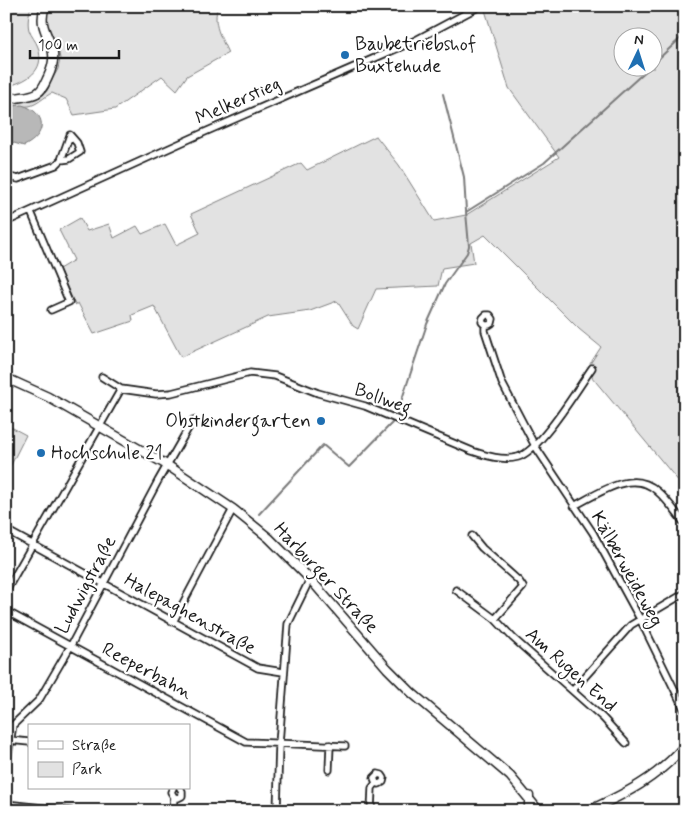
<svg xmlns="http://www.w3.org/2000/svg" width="691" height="817" viewBox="0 0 691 817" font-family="Mynerve,sans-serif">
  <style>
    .green { fill: #e2e2e2; stroke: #7f7f7f; fill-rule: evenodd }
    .water { fill: #b8b8b8; stroke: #7a7a7a }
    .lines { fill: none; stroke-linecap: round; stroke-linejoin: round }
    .stream { stroke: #7a7a7a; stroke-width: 2 }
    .street-casing { stroke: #1c1c1c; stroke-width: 9 }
    .secondary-casing { stroke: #1c1c1c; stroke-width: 11 }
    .street { stroke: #fff; stroke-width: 5.5 }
    .secondary { stroke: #fff; stroke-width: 8 }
    .poi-dot { fill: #1f6fb2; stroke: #fff; stroke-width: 2 }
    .labels { text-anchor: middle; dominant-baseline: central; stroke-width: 4.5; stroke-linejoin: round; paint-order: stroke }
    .poi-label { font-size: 19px; fill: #1c1c1c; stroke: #fff; text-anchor: start }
    .street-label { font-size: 19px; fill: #1c1c1c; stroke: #fff }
  </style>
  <rect width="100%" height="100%" fill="#fff"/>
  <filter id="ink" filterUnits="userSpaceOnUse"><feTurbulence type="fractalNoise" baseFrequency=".02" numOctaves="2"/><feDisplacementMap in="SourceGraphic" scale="10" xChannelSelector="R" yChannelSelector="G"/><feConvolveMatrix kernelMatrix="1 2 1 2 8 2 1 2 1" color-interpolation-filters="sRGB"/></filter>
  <g filter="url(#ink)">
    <path class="green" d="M6,6h25c-2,8 -4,16 -2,24 2,6 7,11 9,17 8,25 -12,34 -32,40z
      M47,6h171c-6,18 3,31 10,47l-41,23 -10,14 -15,-14 -47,33 -41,6 -8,-16 -14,-6c-7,3 -15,12 -23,13 -5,1 -11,-1 -17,0l1,-5 27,-5 8,-9 10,-18 2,-10 -2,-12 -12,-25z
      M489,6h196v483l-99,-119 15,-23 -22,-18 -94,-94 -14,8 3,20 -32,5 -4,18 -62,3 -18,40 -5,-3 -16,-25 -27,10 -42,6 -87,40 -27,-51 -22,9 1,6 -39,13 -16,-31 -3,2 -16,-36 15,-9 -15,-30 21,-12 7,13 22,-7 5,14 23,-12 5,8 23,-10 11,21 24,-12 -9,-19 110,-51 6,7 69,-34 23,29 35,56 32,-6 93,-58 -50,-69 -24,-78zM624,38h30v30h-30z
      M9,426l17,9 -19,38 -1,-41z"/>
    <path class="water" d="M22,105c26,8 25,30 2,41l-10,-3 -8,-7v-27l6,-3z"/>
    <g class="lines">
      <path class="stream" d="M654,63l31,-29
        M443,94l21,83 2,34
        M397,414l30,-90 18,-40 22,-31 2,-7 -3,-34 78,-49 105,-95
        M259,514l64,-69 26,22 43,-44"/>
      <g class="street-casing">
        <path id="street" d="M6,176l12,3 38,-14 5,-5 8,-1 11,-7 -3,-9 -7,-8 -9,25
          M31,212l38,90 -18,8
          M6,222l199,-90 209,-91 66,-35
          M485,325l-3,-3 1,-4 3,-3h4l3,4 -1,4 -3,2h-4v6l17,52 33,63 58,87 47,86 45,92
          M102,377l19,12
          M574,506c24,-12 58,-38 83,-15 11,9 19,22 28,33
          M6,530l252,138 25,4
          M472,536l10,12 37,33 4,6 -28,32
          M456,590l39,29 18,19 90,80 23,25
          M6,591l115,-202 35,5 15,-1 79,-20 25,3 43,17 47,13 107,45c15,5 31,10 46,6 22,-6 60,-69 74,-89
          M6,611l240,131 99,4
          M173,622l60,-113
          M573,690l58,-65 54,-32
          M9,740l20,2
          M7,761l6,-36 26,-25 31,-53 88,-166 35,-61
          M329,770l1,-25
          M174,797l4,1 4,-2v-5l-2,-3
          M6,804l65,7
          M173,811l1,-14 -3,-5 2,-4
          M277,811l2,-67 9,-120 22,-45
          M371,811l1,-23 4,-5 -2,-5 4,-4 4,1 2,3 -1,4 -4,2 -3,-1"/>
      </g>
      <g class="secondary-casing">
        <path id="secondary" d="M6,101c10,-5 22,-3 31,-8 6,-3 8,-10 11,-16 17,-35 -14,-41 -3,-71
          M6,378l42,19 119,68 66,44 36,29 41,41 77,89 25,25 98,83 29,35
          M529,796v15
          M588,811c37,-17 70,-33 97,-66"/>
      </g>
      <use href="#street" class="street"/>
      <use href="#secondary" class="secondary"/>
    </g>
  </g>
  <g class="poi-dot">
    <circle cx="345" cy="55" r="5"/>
    <circle cx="321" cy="421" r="5"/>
    <circle cx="41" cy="453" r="5"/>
  </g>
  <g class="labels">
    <g class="poi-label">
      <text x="355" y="44">Baubetriebshof<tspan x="355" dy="22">Buxtehude</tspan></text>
      <text x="311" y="421" text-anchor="end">Obstkindergarten</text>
      <text x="51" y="453">Hochschule 21</text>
    </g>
    <g class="street-label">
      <text transform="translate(238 101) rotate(-24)">Melkerstieg</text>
      <text transform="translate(383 399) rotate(20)">Bollweg</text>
      <text transform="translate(627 569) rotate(61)">Kälberweideweg</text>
      <text transform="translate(326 578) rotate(47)">Harburger Straße</text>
      <text transform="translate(86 585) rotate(-62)">Ludwigstraße</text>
      <text transform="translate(190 614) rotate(29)">Halepaghenstraße</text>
      <text transform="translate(571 670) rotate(42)">Am Rugen End</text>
      <text transform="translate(147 671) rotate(28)">Reeperbahn</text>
    </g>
  </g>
  <rect width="691" height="817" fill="none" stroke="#fff" stroke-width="25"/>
  <rect x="12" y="12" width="666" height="792" fill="none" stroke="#1c1c1c" stroke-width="2" filter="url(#ink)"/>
  <rect x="28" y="724" width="162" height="65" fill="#ffffff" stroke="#a4a4a4"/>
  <rect x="38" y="741" width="25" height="8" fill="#ffffff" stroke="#a4a4a4"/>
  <text x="72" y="750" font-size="15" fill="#1c1c1c">Straße</text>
  <rect x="38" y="762" width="25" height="15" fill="#e2e2e2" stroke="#a4a4a4"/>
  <text x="72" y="774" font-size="15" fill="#1c1c1c">Park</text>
  <g transform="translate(638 52) rotate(4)"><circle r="24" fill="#ffffff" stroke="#a4a4a4"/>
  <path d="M0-4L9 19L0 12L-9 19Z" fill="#1f6fb2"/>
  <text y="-8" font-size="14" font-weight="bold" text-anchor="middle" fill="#1c1c1c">N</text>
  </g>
  <path d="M30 50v8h89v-8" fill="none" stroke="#1c1c1c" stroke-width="2.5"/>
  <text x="38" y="50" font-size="15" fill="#1c1c1c" stroke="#ffffff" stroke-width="4" paint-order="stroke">100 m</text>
</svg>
